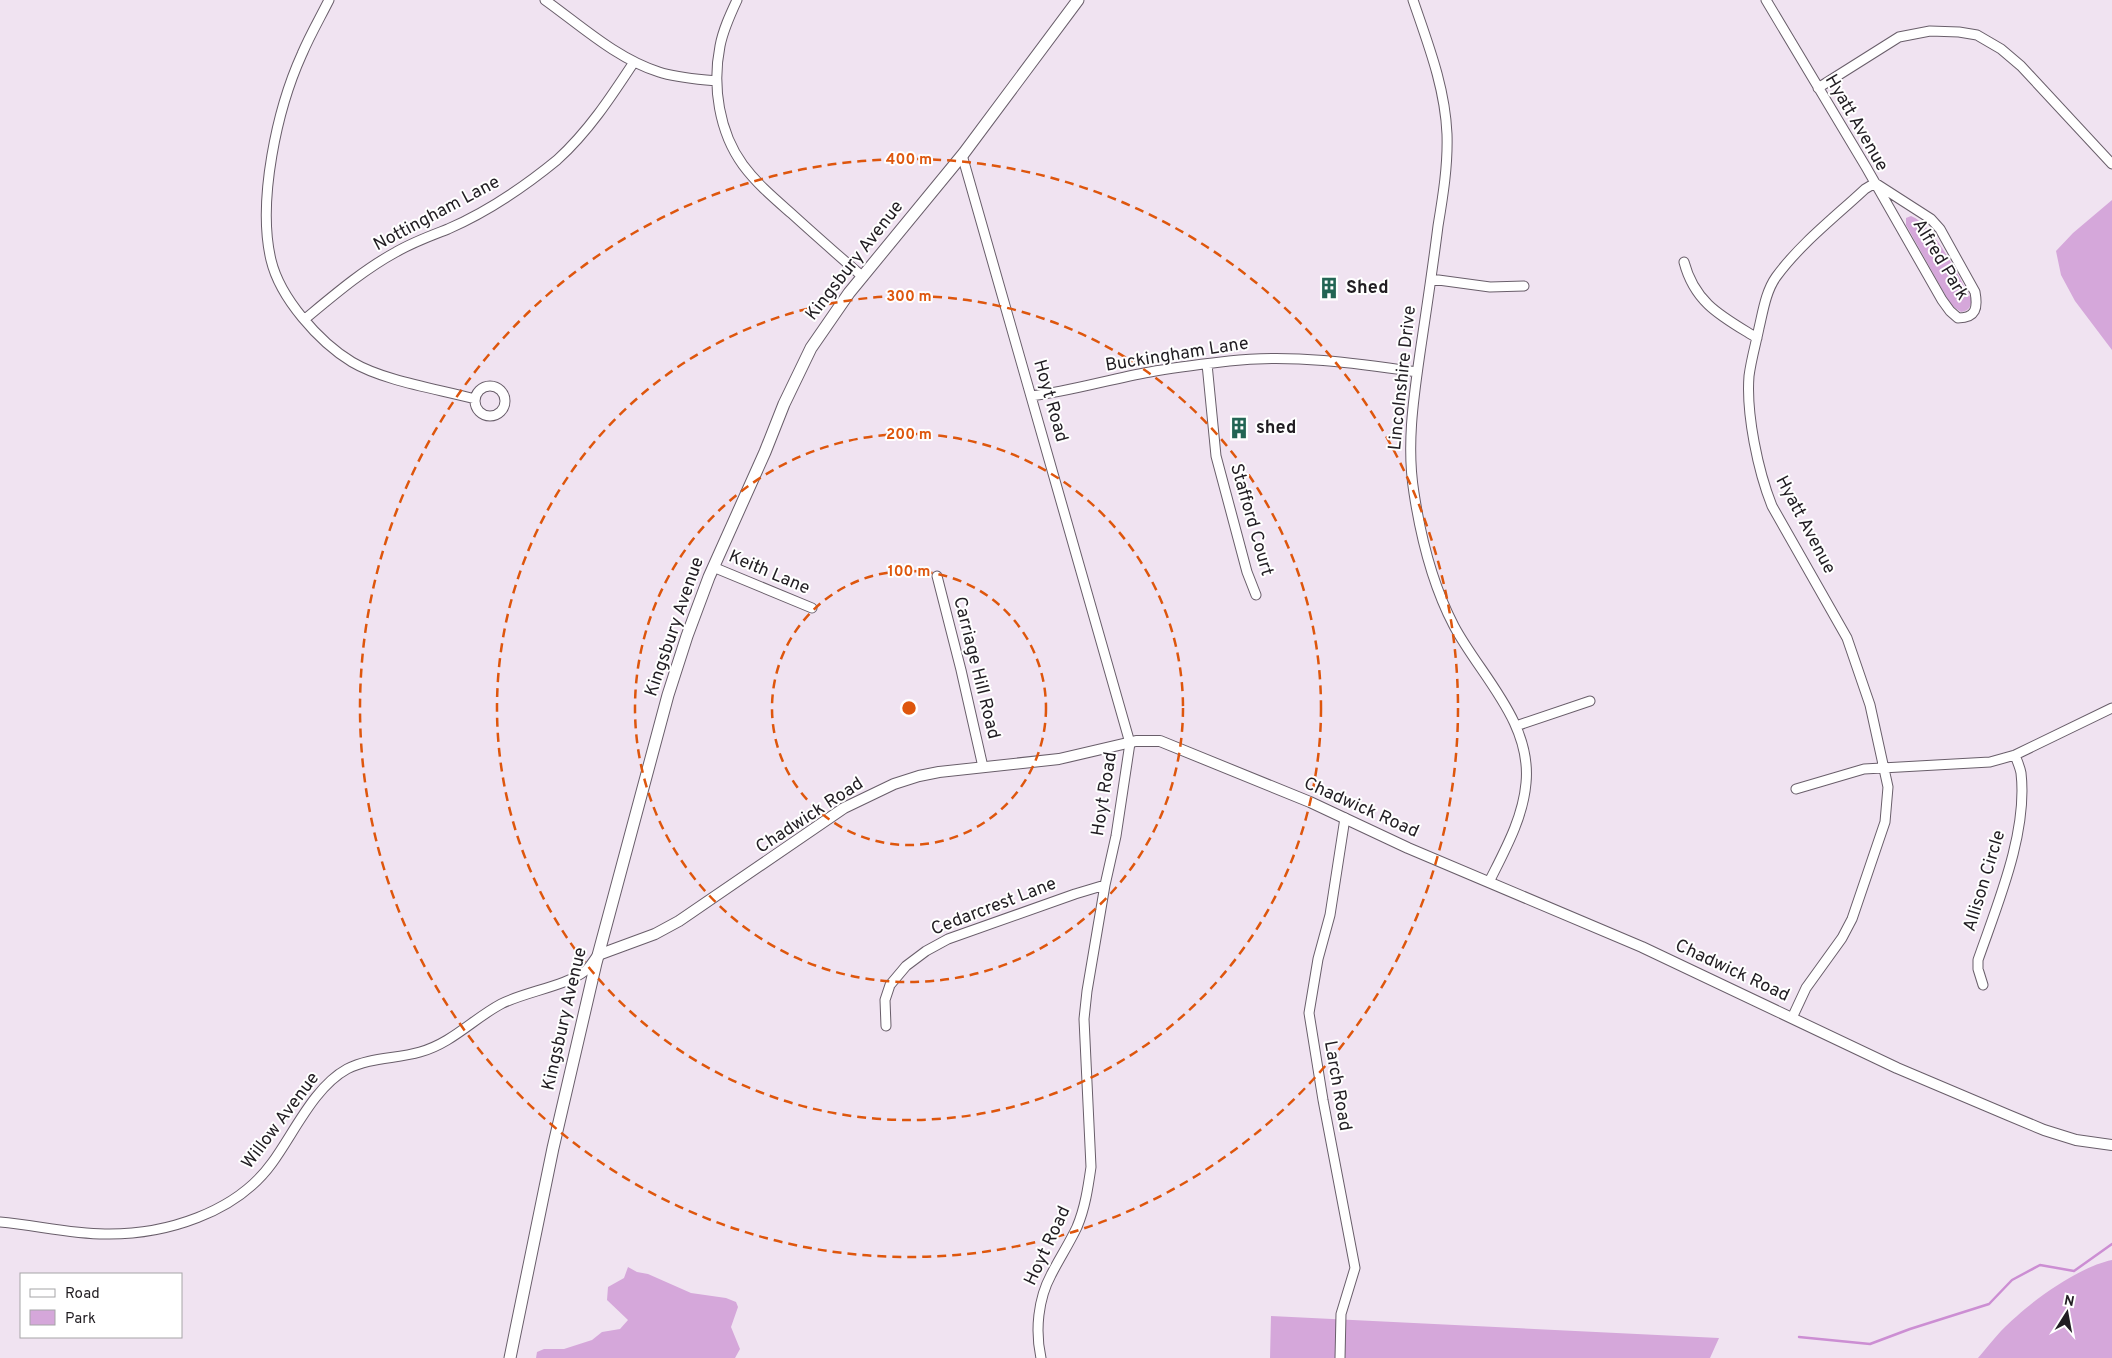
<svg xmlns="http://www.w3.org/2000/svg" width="2112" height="1358" viewBox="0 0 2112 1358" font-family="Overpass,sans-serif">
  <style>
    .green { fill: #d5a7da }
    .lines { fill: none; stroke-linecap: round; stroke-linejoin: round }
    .stream { stroke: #cc8ed3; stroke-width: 2.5 }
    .minor-casing { stroke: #695e6a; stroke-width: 11 }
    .tertiary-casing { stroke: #695e6a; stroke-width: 12 }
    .secondary-casing { stroke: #695e6a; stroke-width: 13 }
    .minor { stroke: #fff; stroke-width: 9 }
    .tertiary { stroke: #fff; stroke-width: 10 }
    .secondary { stroke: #fff; stroke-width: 11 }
    .ring { fill: none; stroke: #de560d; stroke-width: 2.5; stroke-dasharray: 9 6 }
    .labels { text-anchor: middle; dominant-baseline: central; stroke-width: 4; stroke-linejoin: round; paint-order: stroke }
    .street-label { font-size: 18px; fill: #211d22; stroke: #fff }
    .poi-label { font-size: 18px; font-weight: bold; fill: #211d22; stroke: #fff; text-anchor: start }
    .centre { fill: #de560d; stroke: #fff; stroke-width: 2.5 }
    .ring-label { font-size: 15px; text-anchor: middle; font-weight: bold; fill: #de560d; stroke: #fff; stroke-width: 4; stroke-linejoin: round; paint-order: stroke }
  </style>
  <rect width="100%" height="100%" fill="#f0e3f1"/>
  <path class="green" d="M2112,200v150l-37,-49 -14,-26 -5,-24 17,-18z
    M1911,216c23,9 47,60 60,82 1,8 -2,13 -10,14l-10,-7 -45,-80v-7z
    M2112,1260v98h-134c12,-14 24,-30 39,-42 23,-21 65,-50 95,-56z
    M628,1267l9,5 11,2 43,19 35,5 10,4 2,5 -7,20 9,22 -5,9h-199l1,-6 7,-3h20l28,-9 10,-8 18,-3 8,-9 -21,-20 1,-13 16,-9z
    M1271,1316l448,22 -9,20h-440z"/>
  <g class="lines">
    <path class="stream" d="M1799,1337l71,7 40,-15 79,-25 23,-24 28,-15 34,6 38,-27"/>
    <g class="minor-casing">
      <path id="minor" d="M329,0c-9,18 -19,35 -27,54 -25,55 -45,147 -31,206 9,38 48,82 81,102 32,19 86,27 123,37
        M545,0c35,25 72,59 114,72 18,6 38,7 57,9
        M737,0c-7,15 -14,30 -17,46 -8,40 -1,86 23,119 14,19 32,34 49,49 23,21 47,42 71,63
        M1413,0c15,44 32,87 34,134 1,31 -4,62 -9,92 -5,40 -11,80 -17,120 -7,49 -15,98 -7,147 7,46 18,91 40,133 26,49 78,96 72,157 -3,35 -21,67 -37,99
        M1766,0l100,167 76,133 8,11 8,7c18,0 20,-10 17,-26l-35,-63 -9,-10 -56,-36
        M1818,88l81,-51 31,-6 29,1 18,3 24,14 20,17 91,98
        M962,155l168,588 -14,93 -11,49 -18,106 -3,28 7,148c-3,21 -6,41 -14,60 -8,17 -18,32 -26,48 -13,24 -16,56 -10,83
        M1684,262c11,42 39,55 73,76
        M1431,279l59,8 34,-1
        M305,319c29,-24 58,-49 91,-67 17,-10 34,-16 52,-23 39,-17 76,-42 109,-69 31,-28 54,-63 77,-98
        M1207,364l9,92 31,116 9,23
        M475 401a15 15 0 1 1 30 0a15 15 0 1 1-30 0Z
        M1031,396c41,-5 79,-17 119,-24 26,-5 53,-8 79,-11 62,-7 127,2 188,11
        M713,567l99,41
        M937,576l24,94 22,97
        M1516,726l74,-25
        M1796,789l68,-20 126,-7 25,-7 97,-47
        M1983,985l-5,-16v-9c19,-55 50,-127 43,-187 -1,-6 -4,-12 -6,-18
        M1792,1018l14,-30 36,-50 10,-19 33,-97 3,-35 -18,-82 -23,-67 -75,-132c-14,-35 -26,-92 -23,-130 2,-16 7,-33 10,-48 4,-17 7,-37 17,-51 24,-33 59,-60 89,-88l10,-6
        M886,1026l-1,-26 5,-15 16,-19 20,-15 22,-12 127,-45 30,-9
        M0,1222c35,3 70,12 105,12 60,1 131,-21 167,-71 22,-30 42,-76 75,-94 23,-12 49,-10 73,-17 32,-9 53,-33 81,-48 23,-12 65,-18 84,-33 5,-4 8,-10 12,-15
        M1340,1358l1,-44 14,-46 -32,-168 -14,-87 9,-54 12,-44 15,-97"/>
    </g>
    <g class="tertiary-casing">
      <path id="tertiary" d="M598,955l57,-21 24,-13 165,-113 50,-24 25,-8 20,-4 120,-13 77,-18h24l150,61 98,46 234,99 255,121 111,47 36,15 32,10 36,5"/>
    </g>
    <g class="secondary-casing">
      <path id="secondary" d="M510,1358l43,-210 43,-185 72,-268 19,-59 22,-59 56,-125 19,-48 27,-56 38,-55 115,-140 114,-153"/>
    </g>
    <use href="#minor" class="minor"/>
    <use href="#tertiary" class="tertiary"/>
    <use href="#secondary" class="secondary"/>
  </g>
  <g class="ring">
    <circle cx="909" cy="708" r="137"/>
    <circle cx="909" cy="708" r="274"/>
    <circle cx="909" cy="708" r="412"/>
    <circle cx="909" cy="708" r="549"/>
  </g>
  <defs>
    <g id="building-bare" transform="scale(1.725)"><path d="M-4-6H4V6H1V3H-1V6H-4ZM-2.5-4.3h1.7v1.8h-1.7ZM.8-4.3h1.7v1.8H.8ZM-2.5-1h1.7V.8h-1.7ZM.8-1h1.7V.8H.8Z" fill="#236554" stroke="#fff" stroke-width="2.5" paint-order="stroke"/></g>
  </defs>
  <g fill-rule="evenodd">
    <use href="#building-bare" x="1329" y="288"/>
    <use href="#building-bare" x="1239" y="428"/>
  </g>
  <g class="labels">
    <g class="street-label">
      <text transform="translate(1856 123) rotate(60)">Hyatt Avenue</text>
      <text transform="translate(437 214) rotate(-28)">Nottingham Lane</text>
      <text transform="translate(1940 260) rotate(59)">Alfred Park</text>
      <text transform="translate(855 261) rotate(-52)">Kingsbury Avenue</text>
      <text transform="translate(1177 355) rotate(-9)">Buckingham Lane</text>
      <text transform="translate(1403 378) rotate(-84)">Lincolnshire Drive</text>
      <text transform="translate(1050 401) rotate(74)">Hoyt Road</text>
      <text transform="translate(1251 520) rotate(74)">Stafford Court</text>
      <text transform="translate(1805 525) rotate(62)">Hyatt Avenue</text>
      <text transform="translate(769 573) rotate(23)">Keith Lane</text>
      <text transform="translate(675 627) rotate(-71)">Kingsbury Avenue</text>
      <text transform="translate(976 668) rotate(76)">Carriage Hill Road</text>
      <text transform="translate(1105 794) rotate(-81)">Hoyt Road</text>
      <text transform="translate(1361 808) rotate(24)">Chadwick Road</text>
      <text transform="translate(810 816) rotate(-33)">Chadwick Road</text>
      <text transform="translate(1985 881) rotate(-73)">Allison Circle</text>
      <text transform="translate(994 907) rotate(-21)">Cedarcrest Lane</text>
      <text transform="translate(1732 971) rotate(25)">Chadwick Road</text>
      <text transform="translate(565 1019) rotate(-77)">Kingsbury Avenue</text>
      <text transform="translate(1337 1086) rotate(80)">Larch Road</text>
      <text transform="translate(281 1121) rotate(-53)">Willow Avenue</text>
      <text transform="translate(1048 1246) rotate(-65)">Hoyt Road</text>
    </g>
    <g class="poi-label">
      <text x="1346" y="288">Shed</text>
      <text x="1256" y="428">shed</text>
    </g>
  </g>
  <circle cx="909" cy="708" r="8" class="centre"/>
  <g class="ring-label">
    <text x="909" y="164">400 m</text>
    <text x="909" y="301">300 m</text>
    <text x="909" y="439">200 m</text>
    <text x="909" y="576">100 m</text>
  </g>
  <rect x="20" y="1273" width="162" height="65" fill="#ffffff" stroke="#a6a5a7"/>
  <rect x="30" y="1289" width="25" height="8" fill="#ffffff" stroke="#a6a5a7"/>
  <text x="65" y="1298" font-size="15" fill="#211d22">Road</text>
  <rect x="30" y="1310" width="25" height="15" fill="#d5a7da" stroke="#a6a5a7"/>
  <text x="65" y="1323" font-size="15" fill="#211d22">Park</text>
  <g transform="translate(2067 1313) rotate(11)" stroke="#ffffff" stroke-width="4" paint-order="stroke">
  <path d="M0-4L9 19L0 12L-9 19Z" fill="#211d22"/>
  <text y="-8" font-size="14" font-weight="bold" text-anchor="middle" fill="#211d22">N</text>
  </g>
</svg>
